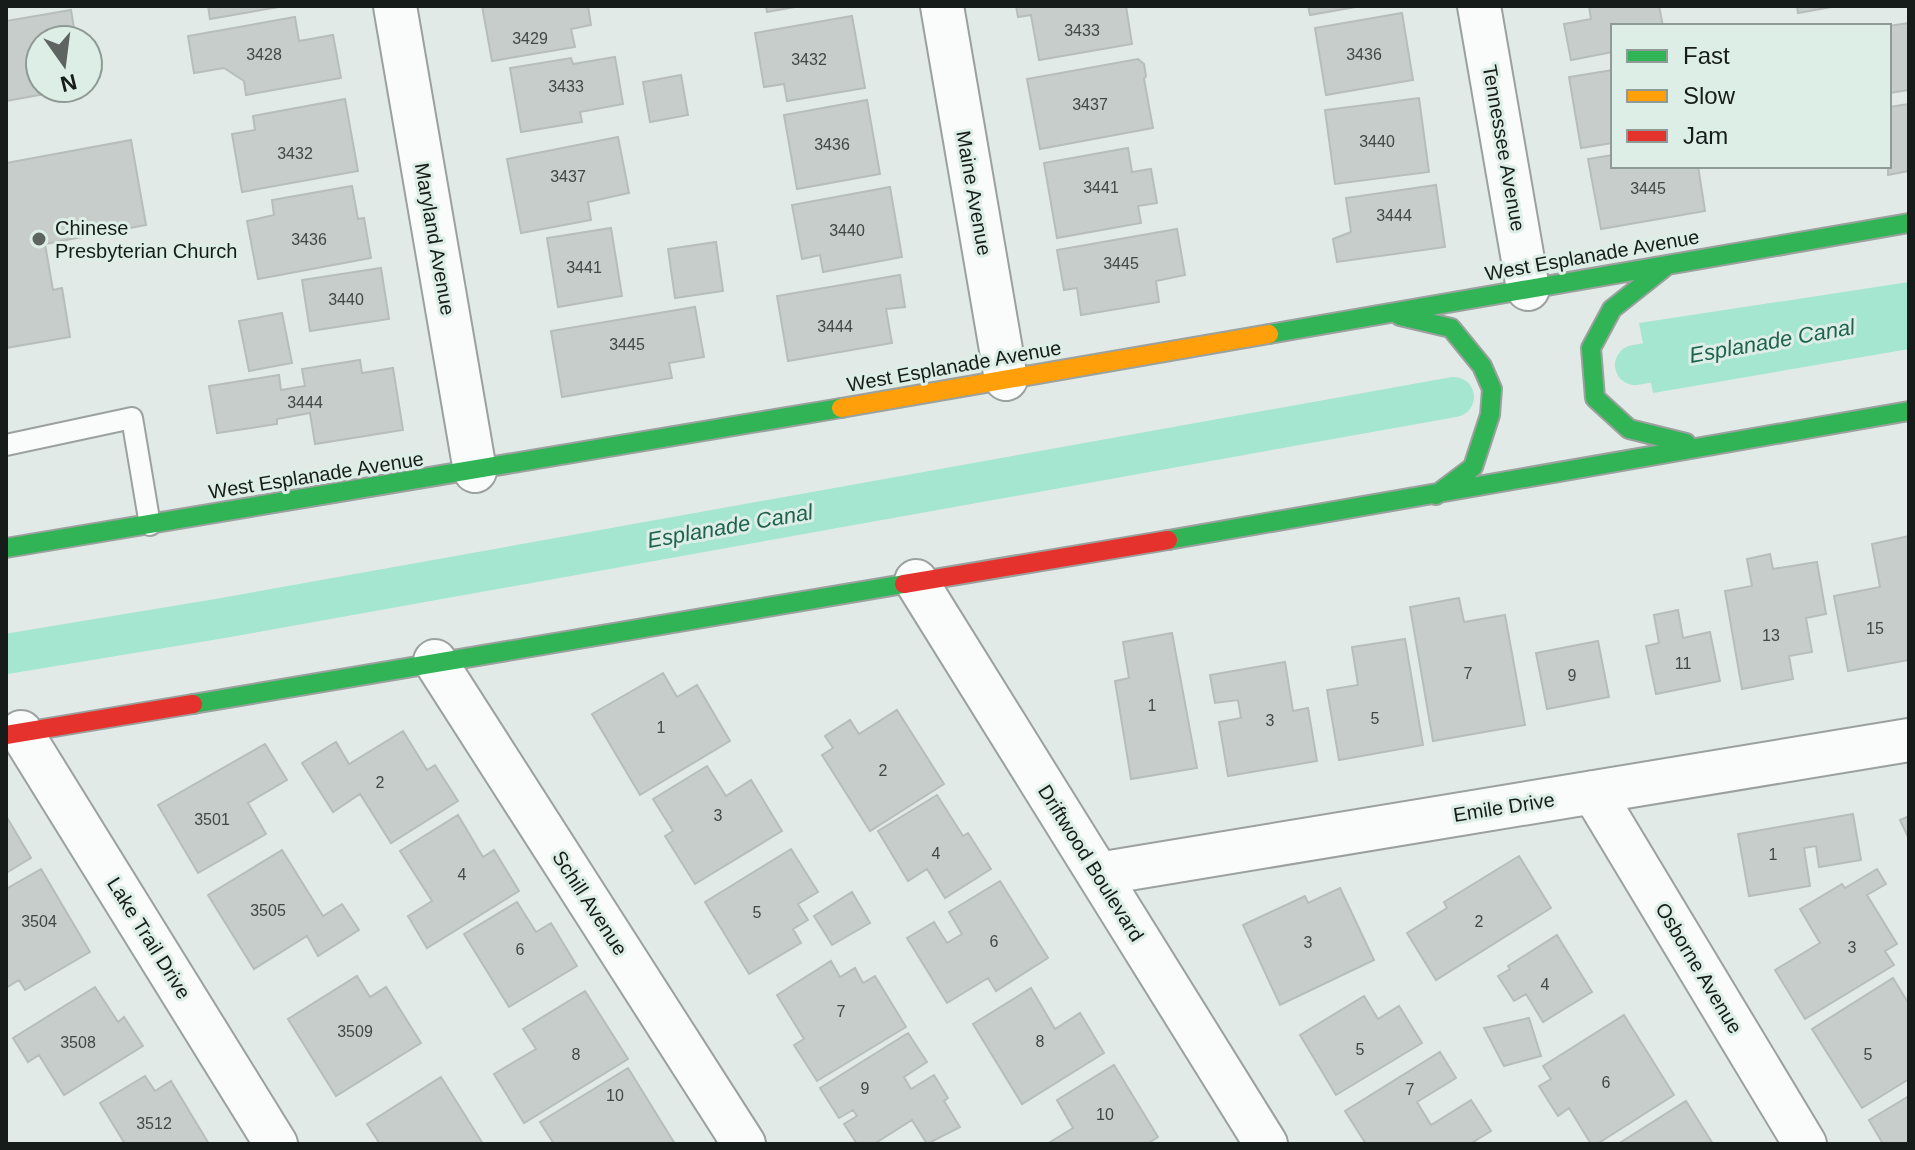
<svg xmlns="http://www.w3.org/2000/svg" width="1915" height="1150" viewBox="0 0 1915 1150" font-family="Arial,sans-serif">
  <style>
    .water { fill: #a5e6d0 }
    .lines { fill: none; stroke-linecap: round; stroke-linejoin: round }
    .canal { stroke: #a5e6d0; stroke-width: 40 }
    .building { fill: #c6cdca; stroke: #b7bdbb; stroke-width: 2 }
    .lane-casing { stroke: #9ba19e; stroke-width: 24 }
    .street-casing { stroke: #9ba19e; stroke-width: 46 }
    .fast-casing { stroke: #9ba19e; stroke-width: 22 }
    .slow-casing { stroke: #9ba19e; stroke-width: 22 }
    .jam-casing { stroke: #9ba19e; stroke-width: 22 }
    .lane { stroke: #fafcfb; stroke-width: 20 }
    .street { stroke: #fafcfb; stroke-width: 42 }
    .fast { stroke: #30b455; stroke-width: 18 }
    .slow { stroke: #ff9f0a; stroke-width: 18 }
    .jam { stroke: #e5322d; stroke-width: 18 }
    .poi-dot { fill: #5d6461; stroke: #ddeee7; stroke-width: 3 }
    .labels { text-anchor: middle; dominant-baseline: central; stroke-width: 6; stroke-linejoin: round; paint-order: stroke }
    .number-label { font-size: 16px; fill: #424846 }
    .street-label { font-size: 20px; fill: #161c1a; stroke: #ddeee7 }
    .poi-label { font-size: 20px; fill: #161c1a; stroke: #ddeee7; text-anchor: start }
    .water-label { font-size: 22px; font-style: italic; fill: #1e624f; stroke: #ddeee7 }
  </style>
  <rect width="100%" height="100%" fill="#e1eae6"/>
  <path class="water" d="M1909,282v67l-256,44 -14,-70z"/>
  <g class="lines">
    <path class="canal" d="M1635,365l65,-11
      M6,654l217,-36 1231,-221"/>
  </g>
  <path class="building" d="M208,6h76l-74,13z
    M482,6h106l3,19 -20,4 4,18 -83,14z
    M766,6h34l-33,6z
    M1016,6h110l6,38 -93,16 -8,-45 -13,2z
    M1308,6h53l-51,9z
    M1589,6h70l4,20h-50v26l-42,8 -7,-36 27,-5z
    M1797,6h40l-39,7z
    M71,10l5,30h-36v48h38l-72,13v-80z
    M1402,13l11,67 -87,15 -11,-67z
    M852,16l13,72 -78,13 -3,-17 -20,3 -9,-54z
    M295,17l4,24 34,-6 8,43 -95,17 -2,-14 -20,-13 -30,5 -6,-37z
    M1909,23v67l-20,3 -1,-67z
    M615,57l8,47 -43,8 2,10 -61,10 -11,-64 61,-10 2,6z
    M1138,59l6,5 2,12 -2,3 9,49 -113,21 -13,-70z
    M1613,70v73l-32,5 -12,-71z
    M681,75l7,40 -38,7 -7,-40z
    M1419,98l10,74 -94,12 -10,-74z
    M345,99l13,72 -116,21 -10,-58 23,-4 -2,-14z
    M867,100l13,74 -83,15 -13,-74z
    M1909,104v67l-21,4 1,-68z
    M618,137l11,56 -41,9 3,18 -70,13 -14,-74z
    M131,140l15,85 -101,19 8,46 9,-2 8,49 -64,11v-185z
    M1128,148l4,24 19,-3 6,34 -19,3 3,17 -84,15 -13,-75z
    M1613,155v11h85l7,45 -104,18 -13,-70z
    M1436,185l9,62 -108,15 -4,-23 18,-7 -5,-34z
    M352,186l6,33 6,-1 7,40 -113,21 -11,-58 27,-6 -2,-15z
    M890,187l12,70 -79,15 -3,-17 -18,4 -10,-54z
    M611,228l11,68 -64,11 -11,-69z
    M1177,229l8,46 -29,6 3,21 -78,13 -4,-27 -13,2 -7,-40z
    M716,242l7,49 -48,7 -7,-49z
    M381,268l8,51 -79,12 -8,-51z
    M900,275l5,32 -19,2 6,34 -104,18 -11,-65z
    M695,307l9,50 -35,6 3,15 -110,19 -11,-66z
    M282,313l10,50 -43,8 -10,-50z
    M360,360l2,13 31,-5 10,62 -88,14 -5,-31 -33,6v5l-60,9 -8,-47 70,-11 2,15 24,-4 -3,-17z
    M1909,536v124l-61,11 -14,-75 46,-9 -8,-43z
    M1770,554l3,15 44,-7 9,52 -20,4 6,34 -23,4 4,23 -51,10 -17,-98 27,-5 -5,-27z
    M1459,598l5,24 41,-7 20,110 -92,16 -23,-134z
    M1678,610l5,28 27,-6 10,49 -64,13 -10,-48 13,-3 -5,-28z
    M1172,633l25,135 -66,11 -16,-98 14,-3 -6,-36z
    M1405,639l18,106 -84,15 -12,-70 31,-5 -6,-38z
    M1598,641l11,56 -62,12 -11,-56z
    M1285,662l8,49 15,-3 9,53 -89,15 -9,-54 22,-4 -3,-18 -23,3 -5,-28z
    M663,673l14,24 20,-12 33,56 -90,54 -48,-81z
    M897,710l47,74 -74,47 -48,-76 11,-7 -8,-12 25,-16 9,14z
    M403,731l24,39 8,-5 23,36 -67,42 -31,-49 -27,18 -31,-49 34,-21 13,22z
    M265,744l22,36 -39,23 18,31 -68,39 -40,-68z
    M707,766l19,30 25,-16 31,51 -87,53 -30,-48 8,-5 -20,-32z
    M937,795l26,41 5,-3 23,36 -46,29 -18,-29 -19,12 -30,-50z
    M1853,814l8,46 -42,7 -3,-21 -12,2 6,38 -61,10 -11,-62z
    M458,815l25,42 11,-7 25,41 -92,57 -19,-32 24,-15 -32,-50z
    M6,816l25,42 -25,15z
    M1909,816v23l-9,-19z
    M791,849l27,43 -20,12 10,16 -15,9 8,14 -52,31 -44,-72z
    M282,850l41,66 19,-12 17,26 -41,26 -11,-20 -53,33 -46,-74z
    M1519,856l32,52 -115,72 -29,-47 40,-25 -3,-6z
    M41,869l49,83 -65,38 -6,-10 -13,8v-99z
    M1877,869l9,15 -19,11 30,49 -12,7 9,14 -89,54 -30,-49 45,-27 -20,-34 42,-25 3,4z
    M1000,881l48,77 -52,33 -8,-13 -41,25 -40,-65 27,-16 13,21 15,-9 -13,-22z
    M1340,888l34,72 -94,45 -37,-80 62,-29 3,7z
    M852,892l18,31 -38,22 -18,-29z
    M517,902l19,30 15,-9 26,43 -68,41 -45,-73z
    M1557,935l35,57 -49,30 -17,-28 -12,7 -16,-25 12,-7 -2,-3z
    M831,961l9,16 15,-9 8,15 12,-7 31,51 -89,54 -23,-36 10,-6 -27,-44z
    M357,976l13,21 16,-10 35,56 -85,53 -48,-77z
    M1893,978l16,26v75l-47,29 -50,-79z
    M95,987l23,35 6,-5 19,29 -79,49 -25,-40 -11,7 -15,-24z
    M1031,988l24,41 25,-16 24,40 -82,51 -49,-80z
    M585,991l43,68 -104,64 -30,-49 42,-25 -13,-20z
    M1364,996l14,23 21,-13 23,37 -86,52 -36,-60z
    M1624,1015l50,80 -77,49h-6l-22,-36 -11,8 -19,-30 12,-7 -8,-13z
    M1529,1018l12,38 -37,10 -20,-38z
    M908,1033l19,29 -23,15 7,12 23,-14 14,23 -4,3 16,26 -33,17 -15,-24 -38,24h-17l-13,-20 13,-8 -4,-6 -14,8 -19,-30z
    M1440,1052l16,26 -39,24 14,23 40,-25 20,31 -21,13h-104l-21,-33z
    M1114,1065l44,72 -11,7h-100l26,-16 -16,-28z
    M628,1068l47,76h-121l-14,-22z
    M145,1076l10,15 16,-10 38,63h-84l-25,-41z
    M441,1077l42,67h-103l-13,-20z
    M1909,1096v48h-26l-14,-24z
    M1686,1101l27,43h-95z"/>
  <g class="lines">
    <g class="lane-casing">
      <path id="lane" d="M6,445l126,-27 18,107"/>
    </g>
    <g class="street-casing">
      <path id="street" d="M395,6l80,465
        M942,6l64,373
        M1479,6l49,283
        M916,581l350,563
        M435,661l309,483
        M21,732l255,412
        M1593,792l212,352
        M1098,874l811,-134"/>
    </g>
    <g class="fast-casing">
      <path id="fast" d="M1665,267l-53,42 -21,39 4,50 34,31 57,14
        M1400,316l51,12 31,38 10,23 -2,26 -17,52 -37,28
        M1269,334l640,-111
        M1168,540l741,-129
        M6,548l835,-140
        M193,704l711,-120"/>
    </g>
    <g class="slow-casing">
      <path id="slow" d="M841,408l428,-74"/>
    </g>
    <g class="jam-casing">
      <path id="jam" d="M904,584l264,-44
        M6,735l187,-31"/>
    </g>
    <use href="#lane" class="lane"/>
    <use href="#street" class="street"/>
    <use href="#fast" class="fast"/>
    <use href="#slow" class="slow"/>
    <use href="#jam" class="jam"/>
  </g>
  <circle class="poi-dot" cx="39" cy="239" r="8"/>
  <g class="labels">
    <g class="number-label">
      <text x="1082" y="30">3433</text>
      <text x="530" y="38">3429</text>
      <text x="264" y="54">3428</text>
      <text x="1364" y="54">3436</text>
      <text x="809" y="59">3432</text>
      <text x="566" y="86">3433</text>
      <text x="1090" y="104">3437</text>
      <text x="1377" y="141">3440</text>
      <text x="832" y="144">3436</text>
      <text x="295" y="153">3432</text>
      <text x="568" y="176">3437</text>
      <text x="1101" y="187">3441</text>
      <text x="1648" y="188">3445</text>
      <text x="1394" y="215">3444</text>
      <text x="847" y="230">3440</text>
      <text x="309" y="239">3436</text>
      <text x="1121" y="263">3445</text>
      <text x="584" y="267">3441</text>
      <text x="346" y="299">3440</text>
      <text x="835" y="326">3444</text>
      <text x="627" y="344">3445</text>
      <text x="305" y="402">3444</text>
      <text x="1875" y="628">15</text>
      <text x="1771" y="635">13</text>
      <text x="1683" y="663">11</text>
      <text x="1468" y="673">7</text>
      <text x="1572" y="675">9</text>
      <text x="1152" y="705">1</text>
      <text x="1375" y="718">5</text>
      <text x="1270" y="720">3</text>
      <text x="661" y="727">1</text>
      <text x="883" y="770">2</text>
      <text x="380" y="782">2</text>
      <text x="718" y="815">3</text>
      <text x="212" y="819">3501</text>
      <text x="936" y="853">4</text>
      <text x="1773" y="854">1</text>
      <text x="462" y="874">4</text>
      <text x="268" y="910">3505</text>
      <text x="757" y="912">5</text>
      <text x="39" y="921">3504</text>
      <text x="1479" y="921">2</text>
      <text x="994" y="941">6</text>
      <text x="1308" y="942">3</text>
      <text x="1852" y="947">3</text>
      <text x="520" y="949">6</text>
      <text x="1545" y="984">4</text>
      <text x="841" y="1011">7</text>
      <text x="355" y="1031">3509</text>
      <text x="1040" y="1041">8</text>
      <text x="78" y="1042">3508</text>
      <text x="1360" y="1049">5</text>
      <text x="576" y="1054">8</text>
      <text x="1868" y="1054">5</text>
      <text x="1606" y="1082">6</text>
      <text x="865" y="1088">9</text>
      <text x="1410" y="1089">7</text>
      <text x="615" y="1095">10</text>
      <text x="1105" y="1114">10</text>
      <text x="154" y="1123">3512</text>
    </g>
    <g class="street-label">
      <text transform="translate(1504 148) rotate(80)">Tennessee Avenue</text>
      <text transform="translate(974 193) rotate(80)">Maine Avenue</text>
      <text transform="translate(435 239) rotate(80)">Maryland Avenue</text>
      <text transform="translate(1592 255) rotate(-10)">West Esplanade Avenue</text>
      <text transform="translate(954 366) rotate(-10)">West Esplanade Avenue</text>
      <text transform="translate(316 475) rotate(-9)">West Esplanade Avenue</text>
      <text transform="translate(1504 807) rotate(-9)">Emile Drive</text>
      <text transform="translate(1091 863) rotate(58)">Driftwood Boulevard</text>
      <text transform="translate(590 903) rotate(57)">Schill Avenue</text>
      <text transform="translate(149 938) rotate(58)">Lake Trail Drive</text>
      <text transform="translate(1699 968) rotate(59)">Osborne Avenue</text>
    </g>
    <g class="poi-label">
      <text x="55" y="228">Chinese<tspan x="55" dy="23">Presbyterian Church</tspan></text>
    </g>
    <g class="water-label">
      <text transform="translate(1772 341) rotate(-10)">Esplanade Canal</text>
      <text transform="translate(730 526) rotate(-10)">Esplanade Canal</text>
    </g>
  </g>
  <rect width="1915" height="1150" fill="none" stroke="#161c1a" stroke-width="16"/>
  <rect x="1611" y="24" width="280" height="144" fill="#ddeee7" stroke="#8d9a95" stroke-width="2"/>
  <rect x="1627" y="50" width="40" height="12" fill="#30b455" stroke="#8d9a95" stroke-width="2"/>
  <text x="1683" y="64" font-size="24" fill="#161c1a">Fast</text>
  <rect x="1627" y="90" width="40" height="12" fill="#ff9f0a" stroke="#8d9a95" stroke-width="2"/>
  <text x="1683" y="104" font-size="24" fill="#161c1a">Slow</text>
  <rect x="1627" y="130" width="40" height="12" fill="#e5322d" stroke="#8d9a95" stroke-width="2"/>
  <text x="1683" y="144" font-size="24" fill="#161c1a">Jam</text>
  <g transform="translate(64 64) rotate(166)"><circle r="38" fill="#ddeee7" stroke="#8d9a95" stroke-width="2"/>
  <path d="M0-6L14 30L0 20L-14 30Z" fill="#5d6461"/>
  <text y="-12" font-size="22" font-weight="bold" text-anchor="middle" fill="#161c1a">N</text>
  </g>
</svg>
